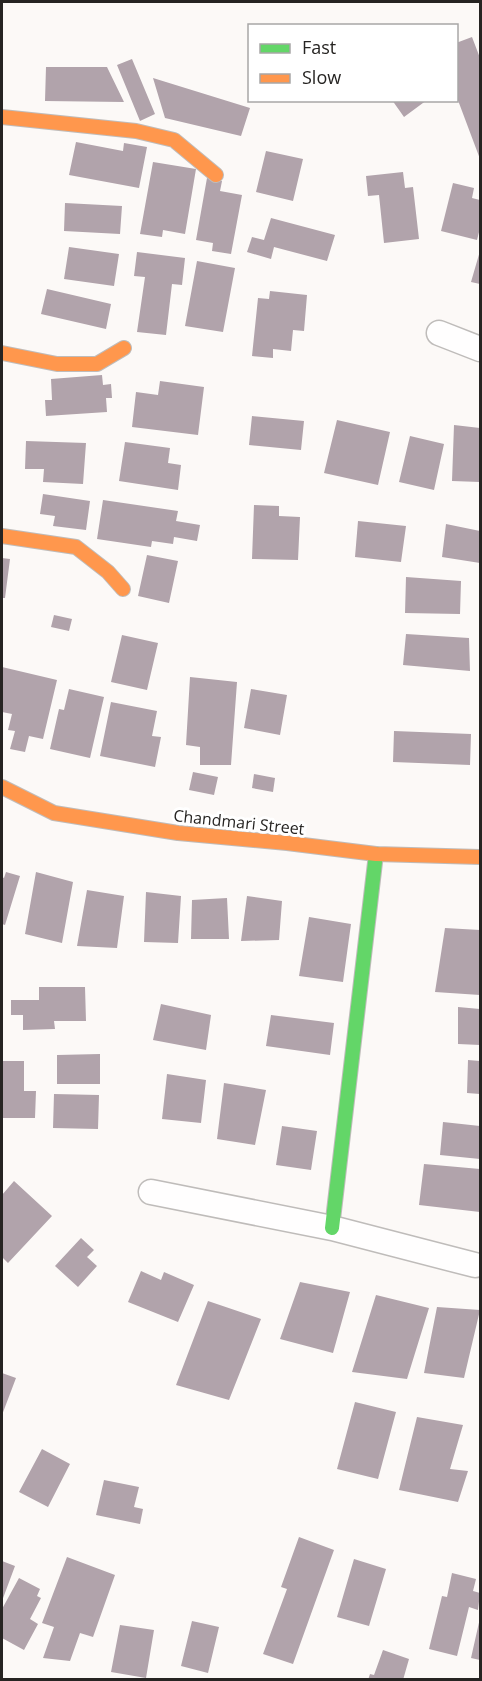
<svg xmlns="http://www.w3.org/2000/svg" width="482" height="1681" viewBox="0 0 482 1681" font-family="'Open Sans',sans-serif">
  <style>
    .building { fill: #b1a3ab }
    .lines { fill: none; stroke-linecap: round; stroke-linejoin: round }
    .street-casing { stroke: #bfbcba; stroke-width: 27 }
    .fast-casing { stroke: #bfbcba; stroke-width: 16 }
    .slow-casing { stroke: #bfbcba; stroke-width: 16 }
    .street { stroke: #fffefe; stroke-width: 24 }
    .fast { stroke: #63d668; stroke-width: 14 }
    .slow { stroke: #ff974d; stroke-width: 14 }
    .labels { text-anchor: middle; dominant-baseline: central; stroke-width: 6; stroke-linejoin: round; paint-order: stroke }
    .street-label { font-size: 16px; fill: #262422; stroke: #fff }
  </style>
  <rect width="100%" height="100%" fill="#fcf9f7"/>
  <path class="building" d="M472,37l8,21v101l-24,-64v-52z
    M132,59l23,55 -15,7 -23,-56z
    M46,67h61l17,35 -79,-1z
    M153,78l97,30 -9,28 -76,-18z
    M392,100h35l-23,17z
    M76,142l47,9 1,-8 23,4 -8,41 -70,-13z
    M266,151l37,8 -10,42 -37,-9z
    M153,162l43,7 -11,65 -22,-4 -1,7 -22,-3z
    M403,172l2,16 8,-1 6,52 -35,4 -5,-48 -11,1 -2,-20z
    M207,178l15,3 -2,10 22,4 -11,59 -19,-3 1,-8 -17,-3z
    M453,183l21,5 -2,10 8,2v28l-3,12 -36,-9z
    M65,203l57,3 -2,28 -56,-3z
    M271,218l64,17 -8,26 -53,-14 -3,12 -24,-7 5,-15 12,3z
    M69,247l50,7 -5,32 -50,-7z
    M480,251v33l-9,-2z
    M137,252l48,6 -3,27 -10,-1 -6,51 -29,-3 8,-55 -11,-1z
    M197,261l38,7 -12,64 -38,-6z
    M47,289l64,15 -5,25 -65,-15z
    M270,291l37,4 -3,36 -11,-1 -2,21 -18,-2v9l-21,-2 6,-58 11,1z
    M102,375l1,10 8,-1 1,14h-6l1,14 -61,4 -1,-16h7l-1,-21z
    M160,381l44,6 -6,48 -66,-8 4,-35 22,3z
    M252,416l52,5 -3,29 -52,-5z
    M337,420l53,12 -12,53 -54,-12z
    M454,425l26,3v54l-28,-1z
    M410,436l34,8 -10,46 -35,-8z
    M26,441l60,2 -3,41 -40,-2 1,-13h-19z
    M125,442l45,6 -2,15 13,2 -3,25 -59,-9z
    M43,494l47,7 -4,29 -33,-4 2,-10 -15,-2z
    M103,500l75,11 -2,10 24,4 -3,16 -23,-4 -1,7 -21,-3 -1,6 -54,-8z
    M254,505l25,1v10l21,1 -2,43 -46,-1z
    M358,521l48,5 -5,36 -46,-5z
    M446,524l34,7v32l-38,-6z
    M147,555l31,6 -9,42 -31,-7z
    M2,558l8,1 -5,39h-3z
    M406,577l55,4 -1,33 -55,-1z
    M54,615l18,4 -3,12 -18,-4z
    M406,634l63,4 1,33 -67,-6z
    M122,635l36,8 -11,47 -36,-8z
    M2,667l55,13 -14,59 -14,-3 -4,16 -15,-3 5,-18 -7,-1 4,-16 -10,-2z
    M190,677l47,5 -6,83h-31v-18l-14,-2z
    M69,689l35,8 -14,61 -40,-9 9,-40 5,1z
    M251,689l36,6 -7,40 -36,-7z
    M111,702l46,9 -5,25 9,1 -6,30 -55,-11z
    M394,731l77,3 -1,31 -77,-3z
    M193,772l25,5 -4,18 -25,-5z
    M254,774l21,4 -2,14 -21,-4z
    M6,872l14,4 -15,49 -3,-1v-47l2,1z
    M36,872l37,10 -11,61 -37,-9z
    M87,890l37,6 -7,52 -40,-2z
    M146,892l35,4 -3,47 -34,-1z
    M247,896l35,5 -3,39 -38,1z
    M227,898l2,41h-38l1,-39z
    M309,917l42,7 -8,58 -44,-6z
    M445,928l35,2v65l-45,-3z
    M39,987h46l1,34h-32l1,8 -32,1v-15h-12v-15h28z
    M161,1004l50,11 -5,35 -53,-10z
    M458,1007l22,2v36l-22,-1z
    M271,1015l63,8 -4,32 -64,-9z
    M100,1054v30h-43v-29z
    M468,1060l12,1v33l-13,-1z
    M2,1061h22v30h12l-1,27h-33z
    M167,1074l39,6 -5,43 -39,-4z
    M224,1083l42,7 -11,55 -38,-6z
    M54,1094l45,1 -1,34 -45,-1z
    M443,1122l37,4v33l-40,-4z
    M282,1126l35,5 -6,39 -35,-5z
    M424,1164l56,5v43l-61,-7z
    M14,1181l38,35 -44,47 -6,-6v-62z
    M81,1238l13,12 -7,7 10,9 -19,21 -23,-21z
    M141,1271l20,9 3,-8 30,13 -16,37 -50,-20z
    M300,1282l50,10 -17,61 -53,-14z
    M376,1295l53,13 -22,71 -55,-7z
    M208,1301l53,18 -32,81 -53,-15z
    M437,1307l43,3 -16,68 -40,-5z
    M2,1373l14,5 -14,37z
    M355,1402l41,10 -18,67 -41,-10z
    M417,1417l46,8 -13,44 18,2 -10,31 -59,-12z
    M42,1449l28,15 -22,43 -29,-15z
    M104,1480l35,7 -5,20 9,2 -3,15 -44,-9z
    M299,1537l35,13 -41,114 -30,-10 24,-65 -6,-2z
    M67,1557l48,18 -22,62 -13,-4 -10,28 -27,-3 11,-31 -12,-4z
    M354,1559l32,10 -17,57 -32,-9z
    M2,1561l13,5 -13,35z
    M452,1573l24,6 -3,12 7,2 -2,17 -9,-3 -12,49 -28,-7 13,-53 5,1z
    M19,1578l21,11 -3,7 4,2 -11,21 8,5 -14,26 -22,-12v-29z
    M480,1618v42l-9,-2z
    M192,1621l27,6 -11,46 -27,-7z
    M120,1625l34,5 -8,48 -35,-6z
    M383,1650l26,9 -6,21h-35l2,-6 4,1z"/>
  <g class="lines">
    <g class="street-casing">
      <path id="street" d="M439,333l41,16
        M151,1192l181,36 143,37"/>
    </g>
    <g class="fast-casing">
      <path id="fast" d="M332,1228l44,-374"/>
    </g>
    <g class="slow-casing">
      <path id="slow" d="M2,117l134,14 38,9 42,35
        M2,353l55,11h40l27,-16
        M2,536l74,11 32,25 15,17
        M2,787l52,26 124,20 109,10 89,11 104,3"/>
    </g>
    <use href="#street" class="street"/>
    <use href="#fast" class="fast"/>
    <use href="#slow" class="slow"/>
  </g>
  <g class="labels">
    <g class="street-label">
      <text transform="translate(239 822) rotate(6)">Chandmari Street</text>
    </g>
  </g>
  <rect width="482" height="1681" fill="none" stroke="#262422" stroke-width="6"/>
  <rect x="248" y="24" width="210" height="78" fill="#ffffff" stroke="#a8a7a7" stroke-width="1.5"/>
  <rect x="260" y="44" width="30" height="9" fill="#63d668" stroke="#a8a7a7" stroke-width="1.5"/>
  <text x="302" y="54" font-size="18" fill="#262422">Fast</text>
  <rect x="260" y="74" width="30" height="9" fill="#ff974d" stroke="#a8a7a7" stroke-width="1.5"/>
  <text x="302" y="84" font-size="18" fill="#262422">Slow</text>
</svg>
